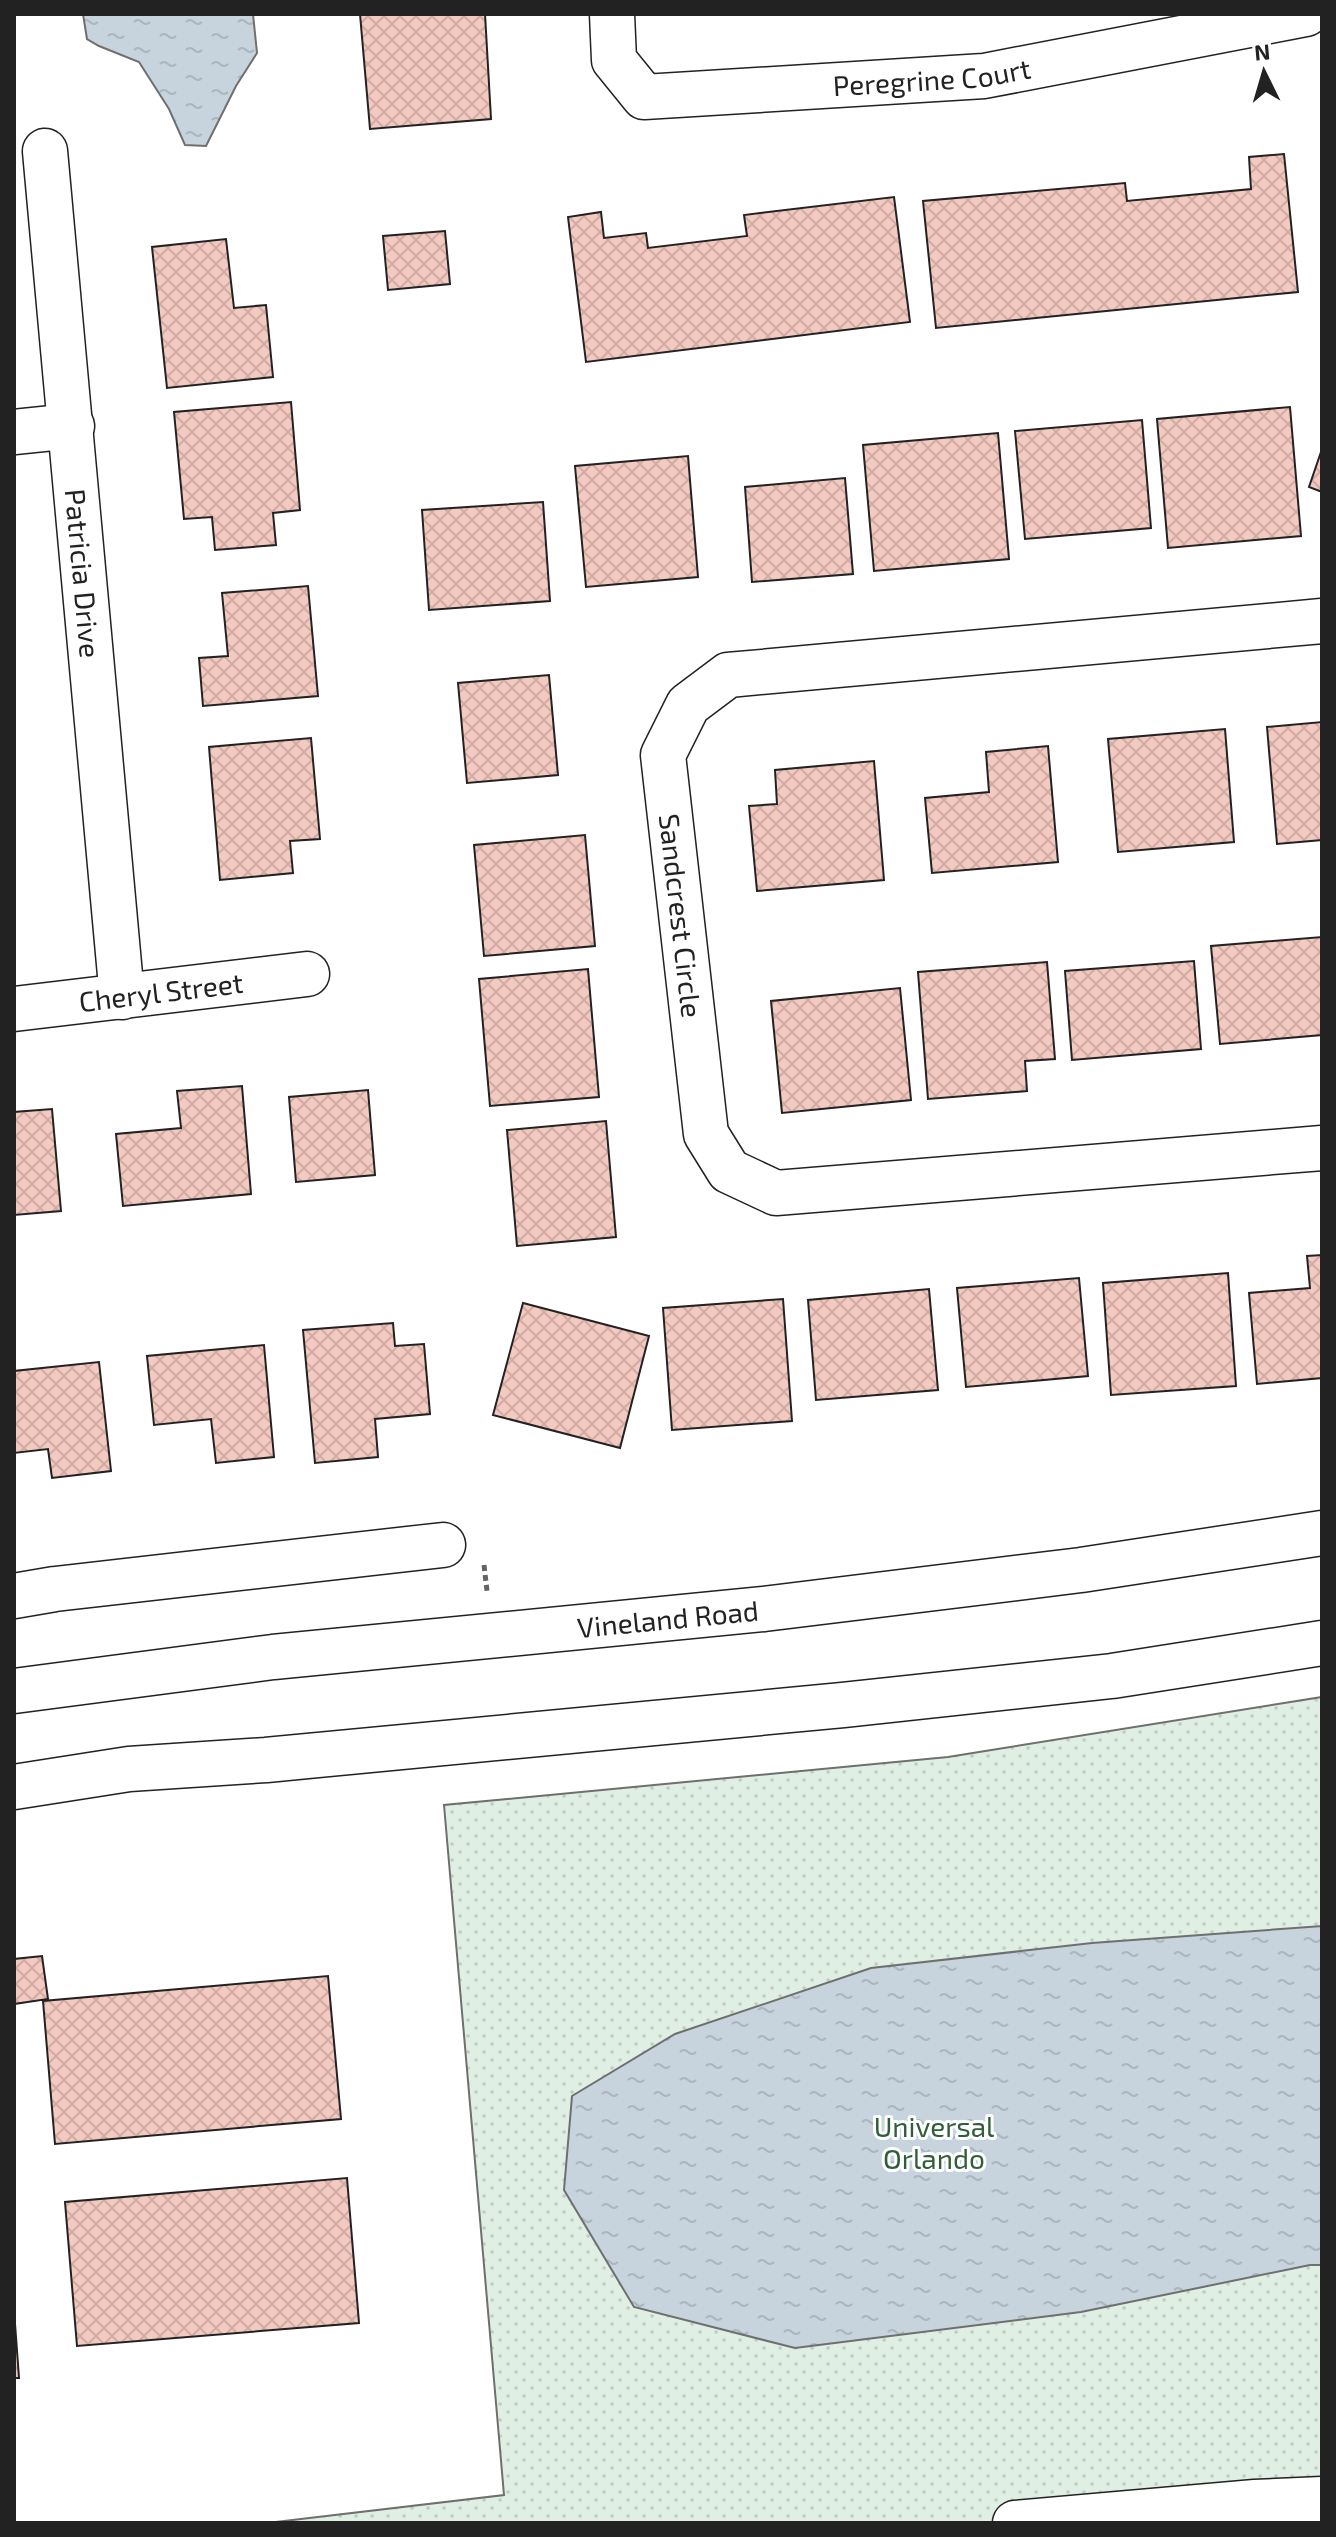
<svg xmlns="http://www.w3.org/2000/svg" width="1336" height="2537" viewBox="0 0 1336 2537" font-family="'Exo 2',sans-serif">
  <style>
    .park { fill: url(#park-dots); stroke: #6f6f6f; stroke-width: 2 }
    .water { fill: url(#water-ripples); stroke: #6f6f6f; stroke-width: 2 }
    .building { fill: url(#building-cross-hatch); stroke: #222; stroke-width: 2 }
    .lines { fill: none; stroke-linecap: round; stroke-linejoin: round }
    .minor-casing { stroke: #222; stroke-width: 47 }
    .major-casing { stroke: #222; stroke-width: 47 }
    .path { stroke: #646464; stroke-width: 5; stroke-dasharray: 6 4; stroke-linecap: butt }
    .minor { stroke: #fff; stroke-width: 44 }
    .major { stroke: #fff; stroke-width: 44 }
    .labels { text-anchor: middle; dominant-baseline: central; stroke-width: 6; stroke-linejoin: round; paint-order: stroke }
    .street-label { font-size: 28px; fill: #222; stroke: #fff }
    .park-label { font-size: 28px; fill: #2f5e38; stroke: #fff }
  </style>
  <defs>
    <pattern id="park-dots" width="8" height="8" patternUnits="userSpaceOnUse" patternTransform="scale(2)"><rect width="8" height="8" fill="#e0efe3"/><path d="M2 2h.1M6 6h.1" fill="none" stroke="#c0cdc2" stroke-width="1.8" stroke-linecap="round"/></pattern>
    <pattern id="water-ripples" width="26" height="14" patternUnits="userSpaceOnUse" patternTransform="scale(2)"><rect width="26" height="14" fill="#c7d3dd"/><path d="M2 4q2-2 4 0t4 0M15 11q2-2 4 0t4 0" fill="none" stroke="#abb5bd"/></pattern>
    <pattern id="building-cross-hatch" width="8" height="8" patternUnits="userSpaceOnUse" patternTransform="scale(2)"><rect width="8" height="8" fill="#f3c9c0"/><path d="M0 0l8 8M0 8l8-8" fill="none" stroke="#d0aca5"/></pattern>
  </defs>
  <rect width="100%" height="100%" fill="#fff"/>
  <path class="park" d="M1322,1697v826h-1055l237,-28 -60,-690 504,-48z"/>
  <path class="water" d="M83,14h170l4,39 -21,33 -30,60 -21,-1 -16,-36 -30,-47 -40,-16 -12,-7z
    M1322,1926v339h-12l-229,47 -286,36 -161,-41 -70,-117 8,-94 103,-62 196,-66 221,-25z"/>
  <path class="building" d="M360,14h125l6,105 -121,10z
    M1284,154l14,138 -362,36 -13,-127 202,-18 2,18 124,-12 -2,-32z
    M894,197l16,125 -324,40 -18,-145 33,-5 3,26 42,-5 2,15 99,-12 -3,-21z
    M445,231l5,53 -62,6 -5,-54z
    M226,239l8,69 32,-3 7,72 -106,11 -15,-141z
    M291,402l9,108 -27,3 3,32 -61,5 -3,-33 -28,2 -10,-107z
    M1290,407l11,129 -133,12 -11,-129z
    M1142,420l9,108 -126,11 -10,-108z
    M998,433l11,126 -135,12 -11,-126z
    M1322,449v43l-13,-5z
    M688,456l10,121 -112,10 -11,-121z
    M845,478l8,96 -101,8 -7,-95z
    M543,502l7,99 -121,9 -7,-100z
    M308,586l10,110 -115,10 -4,-48 29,-2 -6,-63z
    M549,675l9,100 -91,8 -9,-100z
    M1322,722v118l-45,4 -10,-117z
    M1225,729l9,113 -116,10 -10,-113z
    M311,738l9,101 -30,2 3,32 -73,7 -11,-133z
    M1048,746l10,116 -126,11 -7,-75 64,-6 -3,-40z
    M874,761l10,119 -127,11 -8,-85 28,-2 -2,-34z
    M585,835l10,111 -111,10 -10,-111z
    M1322,937v98l-102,9 -9,-98z
    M1194,961l7,88 -129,11 -7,-89z
    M1047,962l8,97 -30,2 2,30 -99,8 -10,-127z
    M588,969l11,128 -109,9 -11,-127z
    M900,988l11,112 -129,13 -11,-112z
    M242,1086l9,108 -128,12 -7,-72 65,-6 -4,-37z
    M368,1090l7,85 -79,7 -7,-85z
    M52,1109l9,102 -47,4v-103z
    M606,1121l10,116 -99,9 -10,-116z
    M1322,1255v123l-65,6 -8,-91 61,-5 -3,-32z
    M1228,1273l8,113 -125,9 -8,-112z
    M1079,1278l9,98 -122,11 -9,-99z
    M929,1289l9,101 -122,10 -8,-100z
    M783,1299l9,122 -120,9 -9,-122z
    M523,1303l126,33 -29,112 -127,-33z
    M393,1323l2,23 29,-2 6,70 -55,5 3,38 -63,6 -12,-133z
    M264,1345l10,112 -58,6 -5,-44 -57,6 -7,-69z
    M99,1362l12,109 -59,7 -4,-29 -34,4v-82z
    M42,1956l6,43 -34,5v-45z
    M328,1976l13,143 -286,25 -12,-143z
    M347,2178l12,145 -282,23 -12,-144z
    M14,2310l5,68h-5z"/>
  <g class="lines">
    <g class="minor-casing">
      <g id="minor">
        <path id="s1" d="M612,14l2,46 30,37 340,-21 322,-62"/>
        <path id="s2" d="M45,151l77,846"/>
        <path d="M14,432l58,-6"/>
        <path id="s3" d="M1322,621l-594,54 -40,30 -25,50 43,379 23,37 47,22 546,-45"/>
        <path id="s4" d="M14,1009l293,-35"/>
        <path d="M14,1596l41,-7 388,-44"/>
        <path d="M1015,2523l240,-21 67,-3"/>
      </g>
    </g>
    <g class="major-casing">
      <g id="major">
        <path id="s5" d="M14,1691l259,-34 491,-48 317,-39 241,-37"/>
        <path d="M14,1787l115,-18 137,-9 577,-55 269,-29 210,-33"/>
      </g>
    </g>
    <path class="path" d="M484,1565l3,26"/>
    <use href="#minor" class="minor"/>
    <use href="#major" class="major"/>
  </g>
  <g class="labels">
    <g class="street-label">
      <text stroke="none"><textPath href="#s1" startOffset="382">Peregrine Court</textPath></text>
      <text stroke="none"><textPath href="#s2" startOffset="424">Patricia Drive</textPath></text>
      <text stroke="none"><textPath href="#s3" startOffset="864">Sandcrest Circle</textPath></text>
      <text stroke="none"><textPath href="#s4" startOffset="148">Cheryl Street</textPath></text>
      <text stroke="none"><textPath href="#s5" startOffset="658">Vineland Road</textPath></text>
    </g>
    <g class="park-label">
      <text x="934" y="2126">Universal<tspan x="934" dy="32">Orlando</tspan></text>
    </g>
  </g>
  <rect width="1336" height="2537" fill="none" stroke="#222222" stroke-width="32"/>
  <g transform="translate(1264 72) rotate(355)" stroke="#ffffff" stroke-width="6" paint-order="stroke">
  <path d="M0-6L14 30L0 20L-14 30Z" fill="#222222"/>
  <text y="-12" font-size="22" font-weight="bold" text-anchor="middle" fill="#222222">N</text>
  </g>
</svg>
